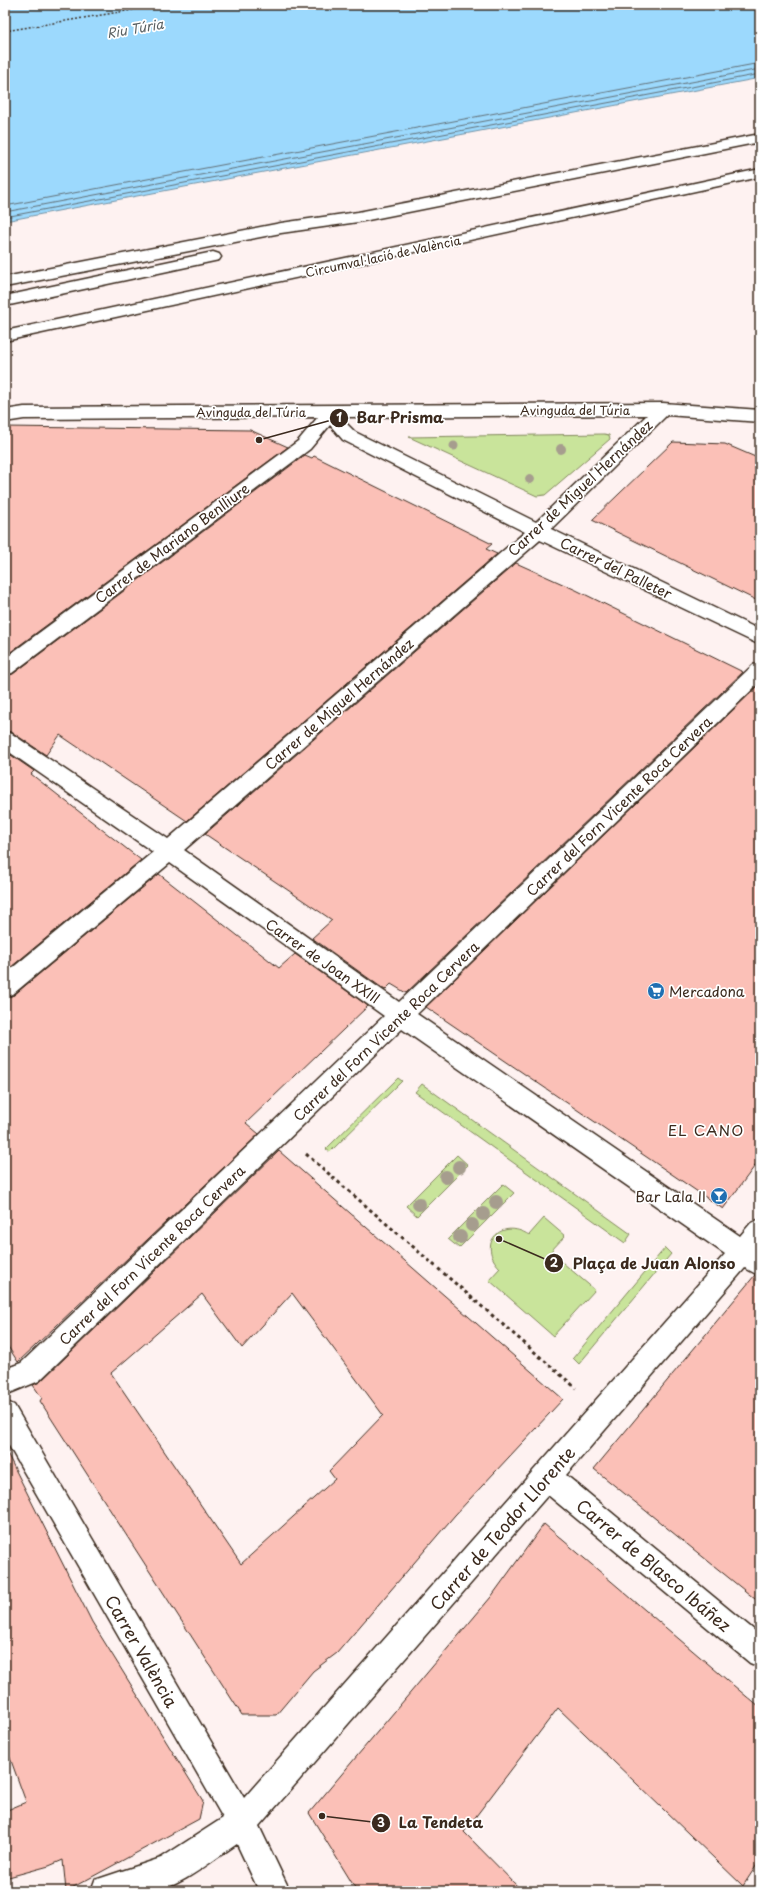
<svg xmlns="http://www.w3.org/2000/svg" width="765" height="1896" viewBox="0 0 765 1896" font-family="'Playpen Sans',sans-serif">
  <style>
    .green { fill: #c9e49b; stroke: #82875c }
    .water { fill: #9cd9fd; stroke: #7593a4 }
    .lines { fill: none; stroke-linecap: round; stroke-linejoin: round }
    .shore { stroke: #627077; stroke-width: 1 }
    .building { fill: #fbc0b7; stroke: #3b2a1e; fill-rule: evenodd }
    .minor-casing { stroke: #3b2a1e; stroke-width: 3 }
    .highway-casing { stroke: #3b2a1e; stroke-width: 3 }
    .path-far1 { stroke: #3b2a1e; stroke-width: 1.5; stroke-dasharray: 2 2; stroke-linecap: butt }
    .path { stroke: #3b2a1e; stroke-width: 3; stroke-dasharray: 3.5 3.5; stroke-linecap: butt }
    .minor { fill: #fff; fill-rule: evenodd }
    .highway { fill: #fff; fill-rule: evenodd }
    .tree { fill: #a69d8e }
    .labels { text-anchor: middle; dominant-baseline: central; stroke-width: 3.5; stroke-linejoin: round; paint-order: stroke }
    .far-street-label { font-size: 12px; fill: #3b2a1e; stroke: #fff }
    .far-water-label { font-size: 13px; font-style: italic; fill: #585f61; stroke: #fff }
    .street-label { font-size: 14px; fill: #3b2a1e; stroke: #fff }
    .poi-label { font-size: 14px; fill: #3b2a1e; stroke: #fff; text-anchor: start }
    .neighbourhood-label { font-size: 15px; letter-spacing: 1px; fill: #3b2a1e; stroke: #fff }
    .near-street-label { font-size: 17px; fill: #3b2a1e; stroke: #fff }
    .leader { fill: none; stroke: #3b2a1e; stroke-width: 1.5 }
    .callout-dot { fill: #3b2a1e; stroke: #fff; stroke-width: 1.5 }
    .mark-label { font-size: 12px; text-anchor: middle; font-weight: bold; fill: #fff }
    .callout-label { font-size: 15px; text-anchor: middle; font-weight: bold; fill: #3b2a1e; stroke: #fff; stroke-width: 3.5; stroke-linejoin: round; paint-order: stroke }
  </style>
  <rect width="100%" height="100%" fill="#fef2f1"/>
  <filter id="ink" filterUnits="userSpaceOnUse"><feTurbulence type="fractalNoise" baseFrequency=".025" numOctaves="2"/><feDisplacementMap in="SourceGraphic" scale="8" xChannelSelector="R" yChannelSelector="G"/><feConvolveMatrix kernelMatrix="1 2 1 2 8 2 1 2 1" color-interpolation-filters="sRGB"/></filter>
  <g filter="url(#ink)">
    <path class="green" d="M604,434l5,1 1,4 -65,56 -8,1 -128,-59z
      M398,1078l4,3 -72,71 -4,-3z
      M422,1084l209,150 -6,9 -210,-151z
      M457,1155l11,10 -51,51 -11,-10z
      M503,1184l11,9 -55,55 -11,-9z
      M544,1218l21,18 -15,16 45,38 -42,46 -64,-56 11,-12c-24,-24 1,-51 29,-33z
      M665,1248l6,6 -92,110 -6,-6z"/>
    <path class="water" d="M5,5h755v73l-755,143z"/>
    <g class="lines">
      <path class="shore" d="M5,206l755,-143
        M5,212l755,-143
        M5,217l755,-143"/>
    </g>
    <path class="building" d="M5,427l245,3 38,17 -283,209z
      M673,442l52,2 35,15v143l-168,-82z
      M305,455l7,3 2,-2 178,88 -6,5 11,5 -310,267 -127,-86 -14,20 -33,-22 -8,-3v-54l8,-2z
      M516,563l60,27 167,82 -337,321 -15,-9 -6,6 -73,-52 20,-18 -127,-86z
      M760,684v475l-37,50 -297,-202z
      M5,751l29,20 -3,3 110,86 -136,112z
      M159,874l120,94 16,-14 73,52 -122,117 13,11 -241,228 -13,-20v-344l9,-3z
      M279,1151l284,248 -108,116 -118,138 -24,18 -37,44h-34l-202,-314 2,-3 -9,-13 7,-3zM292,1293l91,122 -54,56 6,8 -94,85 -130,-191 91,-79 40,54z
      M755,1275l5,2v326l-166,-134z
      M5,1449l87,173 111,179 -4,18 -133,72 -3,-31 -14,6 -44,12v-67l21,-9 -21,-58z
      M544,1524l216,184v152l-17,26 -185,-178 -94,124 58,59h-165l-48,-78 182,-216z"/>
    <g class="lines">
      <g class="minor-casing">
        <path id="minor" d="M663,403l97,7v12l-93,-7 -116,114 209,101v15l-220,-105 -356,310 215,152 354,-337 7,-2v19l-343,332 323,222 11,-13 9,-4v57l-15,-8 -179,207 194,160v32l-10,-4 -202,-168 -289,331 31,65h-31l-22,-47c-23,15 -57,44 -84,47 -20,2 -42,0 -62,0l4,-11 66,-22 62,-40 -218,-379v-38l9,4 230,393 481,-544 -323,-225 -363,352 -34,14v-26l16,-6 363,-347 -214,-153 -157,131 -8,3v-23l148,-122 -148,-103v-18l7,3 156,105 357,-307 -182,-92 -13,-15 -20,24 -298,224 -7,2v-17l293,-217 20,-24 -294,2 -19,3v-12l19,-3zM647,415l-111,107 -181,-90 -9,-9 -3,-6z"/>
      </g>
      <g class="highway-casing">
        <path id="highway" d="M760,134v8l-402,80 -77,11 -276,54v-10l276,-54 77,-11z
          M760,169v8l-755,164v-10z
          M213,252l6,2 2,3 -2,3 -214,46v-10z"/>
      </g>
      <path class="path-far1" d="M5,31l157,-26"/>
      <path class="path" d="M306,1154l270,234"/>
      <use href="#minor" class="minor"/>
      <use href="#highway" class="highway"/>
    </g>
    <g class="tree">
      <circle cx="454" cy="446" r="4.5"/>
      <circle cx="561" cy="449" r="5"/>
      <circle cx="530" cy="479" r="5"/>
      <circle cx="459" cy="1167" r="7"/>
      <circle cx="446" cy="1177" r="7"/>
      <circle cx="496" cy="1202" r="7"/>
      <circle cx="419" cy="1204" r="7"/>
      <circle cx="483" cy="1214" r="7"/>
      <circle cx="472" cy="1225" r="7"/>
      <circle cx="460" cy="1237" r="7"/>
    </g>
  </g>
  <defs>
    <g id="supermarket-disc" transform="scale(0.9)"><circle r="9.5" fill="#1f6fb2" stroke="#fff"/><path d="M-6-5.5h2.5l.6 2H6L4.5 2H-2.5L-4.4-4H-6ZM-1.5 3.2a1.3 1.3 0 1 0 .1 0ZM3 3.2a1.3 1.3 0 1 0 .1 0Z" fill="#fff"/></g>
    <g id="bar-disc" transform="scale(0.9)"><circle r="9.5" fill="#1f6fb2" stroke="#fff"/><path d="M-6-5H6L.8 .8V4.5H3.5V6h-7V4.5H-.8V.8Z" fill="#fff"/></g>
  </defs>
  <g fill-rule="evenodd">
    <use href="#supermarket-disc" x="656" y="991"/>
    <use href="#bar-disc" x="719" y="1196"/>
  </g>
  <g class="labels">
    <g class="far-street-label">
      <text transform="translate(383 256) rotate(-12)">Circumval·lació de València</text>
      <text x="575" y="410">Avinguda del Túria</text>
      <text x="251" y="412">Avinguda del Túria</text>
    </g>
    <g class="far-water-label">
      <text transform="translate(135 28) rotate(-10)">Riu Túria</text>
    </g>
    <g class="street-label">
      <text transform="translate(580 488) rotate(-43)">Carrer de Miguel Hernández</text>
      <text transform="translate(172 543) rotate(-37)">Carrer de Mariano Benlliure</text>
      <text transform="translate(616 568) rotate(26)">Carrer del Palleter</text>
      <text transform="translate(339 704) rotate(-41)">Carrer de Miguel Hernández</text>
      <text transform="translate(619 806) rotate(-44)">Carrer del Forn Vicente Roca Cervera</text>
      <text transform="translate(323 961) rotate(35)">Carrer de Joan XXIII</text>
      <text transform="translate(386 1031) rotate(-44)">Carrer del Forn Vicente Roca Cervera</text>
      <text transform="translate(152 1255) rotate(-44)">Carrer del Forn Vicente Roca Cervera</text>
    </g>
    <g class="poi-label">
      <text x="669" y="991">Mercadona</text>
      <text x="706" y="1196" text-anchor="end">Bar Lala II</text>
    </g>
    <g class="neighbourhood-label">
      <text x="706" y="1129">EL CANO</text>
    </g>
    <g class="near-street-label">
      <text transform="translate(502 1528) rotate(-49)">Carrer de Teodor Llorente</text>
      <text transform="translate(654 1565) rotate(40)">Carrer de Blasco Ibáñez</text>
      <text transform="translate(142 1651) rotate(60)">Carrer València</text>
    </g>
  </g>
  <path class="leader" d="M259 440L339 418M499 1239L554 1263M322 1816L381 1823"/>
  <g class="callout-dot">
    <circle cx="259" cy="440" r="4"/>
    <circle cx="499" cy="1239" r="4"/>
    <circle cx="322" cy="1816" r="4"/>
    <circle cx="339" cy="418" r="10"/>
    <circle cx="554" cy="1263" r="10"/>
    <circle cx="381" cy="1823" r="10"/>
  </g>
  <g class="mark-label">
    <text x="339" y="422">1</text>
    <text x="554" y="1267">2</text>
    <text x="381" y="1827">3</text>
  </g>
  <g class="callout-label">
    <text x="400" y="423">Bar Prisma</text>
    <text x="654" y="1269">Plaça de Juan Alonso</text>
    <text x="441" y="1828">La Tendeta</text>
  </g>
  <rect width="765" height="1896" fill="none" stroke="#fff" stroke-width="20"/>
  <rect x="10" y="10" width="745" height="1876" fill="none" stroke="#3b2a1e" stroke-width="1.5" filter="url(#ink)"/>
</svg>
